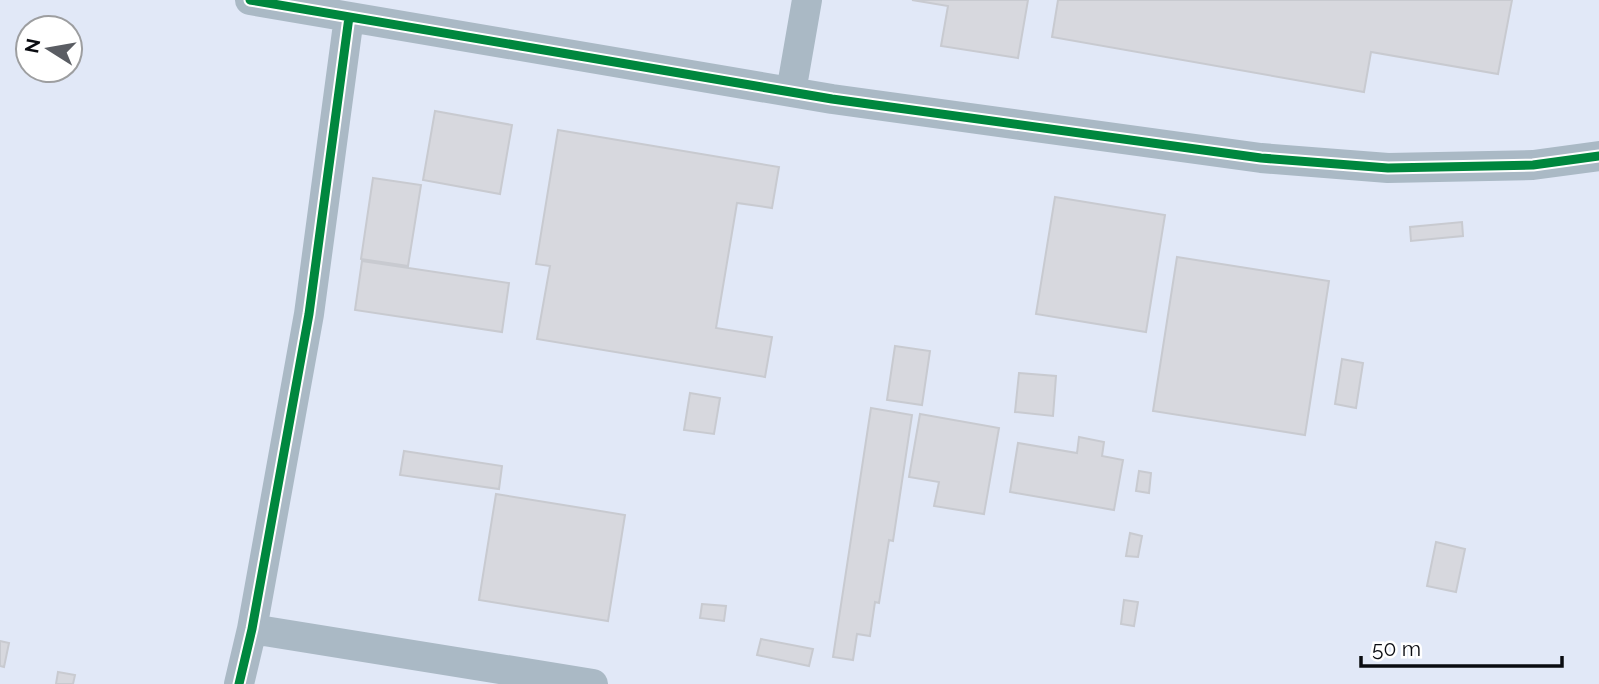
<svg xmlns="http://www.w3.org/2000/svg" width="1599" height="684" viewBox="0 0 1599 684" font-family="Raleway,sans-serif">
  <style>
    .built { fill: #e1e8f7; fill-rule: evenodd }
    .building { fill: #d7d8de; stroke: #c8cad0; stroke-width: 2 }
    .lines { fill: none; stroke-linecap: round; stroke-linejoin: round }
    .minor { stroke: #aab9c5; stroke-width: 30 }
    .cycleway-casing { stroke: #fff; stroke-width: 13 }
    .cycleway { stroke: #00873e; stroke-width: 9 }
  </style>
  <rect width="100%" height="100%" fill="#f0f3fa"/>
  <path class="built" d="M0,0h1599v684h-1599zM28,28h42v42h-42z"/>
  <path class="building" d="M912,0h116l-10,58 -77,-12 7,-40z
    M1058,0h454l-14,74 -127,-22 -7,40 -312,-55z
    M435,111l77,14 -12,69 -77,-14z
    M558,130l221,37 -7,41 -35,-5 -21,125 56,9 -7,40 -228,-38 13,-73 -14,-2z
    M373,178l48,7 -13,81 -47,-7z
    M1055,197l110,18 -19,117 -110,-18z
    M1462,222l1,14 -52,5 -1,-14z
    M1177,257l152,24 -24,154 -152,-24z
    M362,261l147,22 -7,49 -147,-22z
    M895,346l35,5 -8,54 -35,-5z
    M1342,359l21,4 -7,45 -21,-4z
    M1019,373l37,3 -3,40 -38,-4z
    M690,393l30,5 -6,36 -30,-4z
    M871,408l41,7 -19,126 -4,-1 -10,63 -4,-1 -5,34 -13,-2 -4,26 -20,-3z
    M920,414l79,14 -15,86 -50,-8 5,-24 -30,-5z
    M1079,437l25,5 -2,14 21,4 -9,50 -104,-18 8,-49 59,10z
    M404,451l98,15 -3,23 -99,-14z
    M1139,471l12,2 -2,20 -13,-2z
    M496,494l129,21 -17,106 -129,-21z
    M1130,533l12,3 -4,21 -12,-1z
    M1436,542l29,7 -9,43 -29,-6z
    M1124,600l14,2 -4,24 -13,-2z
    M702,604l24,2 -2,15 -24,-3z
    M761,639l52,10 -4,17 -52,-11z
    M0,641l9,2 -5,24 -4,-1z
    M58,672l17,3 -2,9h-17z"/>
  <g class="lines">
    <path class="minor" d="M250,0l582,99 429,59 127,10 145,-3 66,-9
      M791,92l16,-92
      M252,629l341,55
      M239,684l13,-55 57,-315 40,-297"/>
    <g class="cycleway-casing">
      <path id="cycleway" d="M250,0l582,99 429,59 127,10 145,-3 66,-9
        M239,684l13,-55 57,-315 40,-297"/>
    </g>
    <use href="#cycleway" class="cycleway"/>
  </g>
  <g transform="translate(49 49) rotate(281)"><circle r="33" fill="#ffffff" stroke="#9d9ea0" stroke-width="2"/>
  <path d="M0-5L12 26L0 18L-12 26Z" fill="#5a5d63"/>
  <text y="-10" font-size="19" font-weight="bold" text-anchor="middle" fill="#0a0c11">N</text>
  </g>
  <path d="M1361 656v10h201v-10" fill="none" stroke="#0a0c11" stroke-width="3.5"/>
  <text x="1372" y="656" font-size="21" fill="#0a0c11" stroke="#ffffff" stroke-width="5" paint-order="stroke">50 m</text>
</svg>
